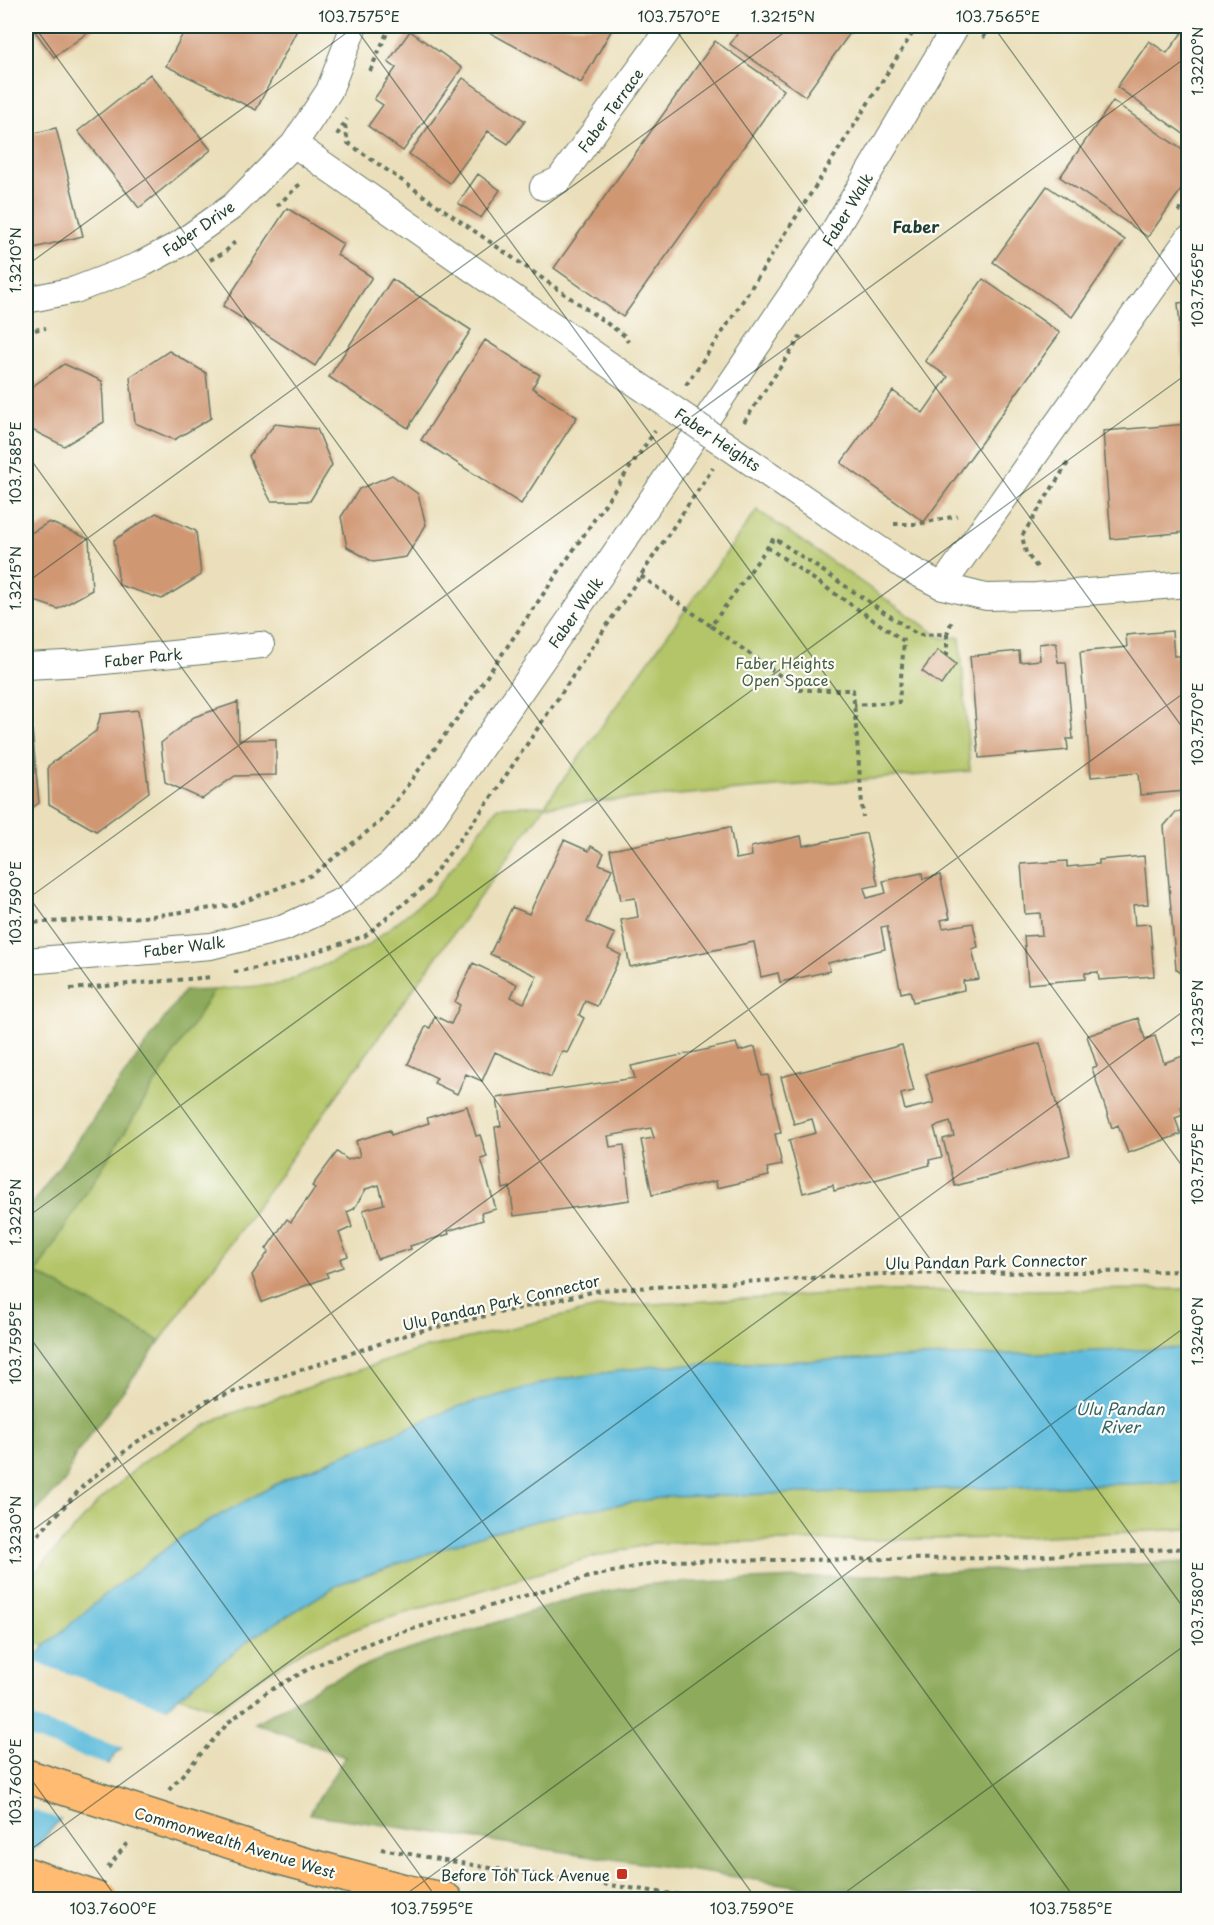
<svg xmlns="http://www.w3.org/2000/svg" width="1214" height="1925" viewBox="0 0 1214 1925" font-family="'Playpen Sans',sans-serif">
  <style>
    .green { fill: #b3c568; stroke: #69814e; stroke-width: 1.5 }
    .forest { fill: #8eaa5c; stroke: #567448; stroke-width: 1.5 }
    .water { fill: #5ebcdc; stroke: #3e7c88; stroke-width: 1.5 }
    .pier { fill: #eadfba }
    .building { fill: #d09773 }
    .lines { fill: none; stroke-linecap: round; stroke-linejoin: round }
    .street-casing { stroke: #667663; stroke-width: 28 }
    .primary-casing { stroke: #667663; stroke-width: 36 }
    .path { stroke: #667663; stroke-width: 4; stroke-dasharray: 4.5 4.5; stroke-linecap: butt }
    .street { stroke: #fff; stroke-width: 26 }
    .primary { stroke: #ffbb71; stroke-width: 33 }
    .street-bridge-casing { stroke: #667663; stroke-width: 28; stroke-linecap: butt }
    .primary-bridge-casing { stroke: #667663; stroke-width: 36; stroke-linecap: butt }
    .street-bridge { stroke: #fff; stroke-width: 26 }
    .primary-bridge { stroke: #ffbb71; stroke-width: 33 }
    .ticks { fill: none; stroke: #1f3d34; stroke-width: 1.5; stroke-opacity: 0.45 }
    .poi-dot { fill: #c8321e; stroke: #fdfcf7; stroke-width: 2 }
    .labels { text-anchor: middle; dominant-baseline: central; stroke-width: 4.5; stroke-linejoin: round; paint-order: stroke }
    .street-label { font-size: 15px; fill: #1f3d34; stroke: #fdfcf7 }
    .park-label { font-size: 15px; fill: #445f41; stroke: #fdfcf7 }
    .poi-label { font-size: 15px; fill: #1f3d34; stroke: #fdfcf7; text-anchor: end }
    .neighbourhood-label { font-size: 16px; font-weight: bold; fill: #1f3d34; stroke: #fdfcf7 }
    .water-label { font-size: 16px; font-style: italic; fill: #326366; stroke: #fdfcf7 }
    .neatline { fill: none; stroke: #1f3d34; stroke-width: 2 }
    .ticks-label { font-size: 15px; text-anchor: middle; fill: #1f3d34 }
  </style>
  <rect width="100%" height="100%" fill="#fdfcf7"/>
  <filter id="ink" filterUnits="userSpaceOnUse"><feTurbulence type="fractalNoise" baseFrequency=".0167" numOctaves="2"/><feDisplacementMap in="SourceGraphic" scale="12" xChannelSelector="R" yChannelSelector="G"/><feConvolveMatrix kernelMatrix="1 2 1 2 8 2 1 2 1" color-interpolation-filters="sRGB"/></filter>
  <filter id="wash" filterUnits="userSpaceOnUse"><feTurbulence type="fractalNoise" baseFrequency=".008" numOctaves="4" result="noise"/><feDisplacementMap in="SourceGraphic" scale="24" xChannelSelector="R" yChannelSelector="G"/><feGaussianBlur stdDeviation="1.35" result="paint"/><feColorMatrix in="noise" values="0 0 0 0 0 0 0 0 0 0 0 0 0 0 0 0 0 1.4 0 .05"/><feComposite in="paint" operator="in"/></filter>
  <g filter="url(#wash)">
    <rect width="100%" height="100%" fill="#eadfba"/>
    <path class="green" d="M757,510l185,128 18,-1 10,134 -425,35 -385,535 -125,-68 179,-283 68,-6 85,-38 64,-51 67,-88 47,-2z
      M1188,1289v59l-533,18 -101,14 -97,27 -173,73 -97,53 -81,61 -61,52 -19,-6v-57l73,-82 49,-43 71,-40 199,-68 183,-43 281,-16z
      M1188,1482v47l-179,9 -355,5 -65,15 -220,66 -62,24 -51,32 -38,29 -39,-13 74,-59 86,-53 149,-51 89,-22 89,-14z"/>
    <path class="forest" d="M214,990l-178,283 124,68 -85,115 -9,24 -40,42v-309l158,-222z
      M1188,1562v337h-95l-284,-11 -500,-74 36,-57 -90,-34 69,-40 59,-25 198,-62 70,-12z"/>
    <path class="water" d="M1188,1348v134l-522,15 -89,14 -89,22 -149,51 -86,53 -74,59 -62,57 -91,106v-190l19,-23 61,-52 81,-61 97,-53 173,-73 97,-27 101,-14z"/>
    <path class="pier" d="M29,1660l141,49 -44,40 -100,-33v-52z
      M26,1737l84,29 -47,54 -37,-12z"/>
    <g id="blocks">
      <path class="building" d="M31,26h66l-43,31z
        M187,26h112l-43,84 -90,-44z
        M478,26h136l-33,57z
        M743,26h112l-50,70 -75,-52z
        M1187,26h1v111l-71,-50 32,-46 18,12z
        M410,31l52,37 -59,83 -35,-25 15,-21 -9,-6 22,-31 -8,-6z
        M715,41l69,49 -161,227 -69,-49z
        M150,74l61,76 -72,58 -61,-77z
        M463,78l62,43 -17,23 -20,-13 -38,52 -41,-29z
        M1113,101l75,53v26l-40,57 -88,-60z
        M56,128l27,108 -57,14v-115z
        M478,174l22,16 -19,28 -23,-15z
        M1047,186l78,54 -53,77 -79,-55z
        M287,208l56,36 -6,11 35,22 -57,89 -92,-60z
        M392,279l79,51 -63,98 -79,-51z
        M983,279l77,54 -136,189 -83,-59 52,-72 30,22 25,-36 -23,-16z
        M1188,302v97h-2l-8,-96z
        M485,340l55,35 -8,13 45,29 -56,87 -100,-64z
        M169,351l37,22 5,45 -37,22 -39,-17 -5,-46z
        M64,364l38,17 2,41 -40,24 -32,-16 -6,-39z
        M275,424l42,5 15,36 -22,36h-39l-17,-33 -5,-12z
        M1188,424v108l-77,7 -8,-108z
        M392,475l26,19 8,31 -20,32 -33,5 -26,-15 -6,-30 18,-28z
        M156,513l40,18 5,44 -39,24 -43,-14 -5,-45z
        M49,522l40,17 3,51 -34,19 -32,-11v-62z
        M1172,631l2,25h6l8,102 -4,1 2,32 -46,4 -2,-22 -47,4 -11,-125 47,-5 -1,-12z
        M1056,642l2,20h8l7,77h-6l1,11 -89,8 -9,-102 49,-5 1,11 20,-2 -1,-16z
        M938,650l18,14 -15,21 -19,-14z
        M238,702l1,38 37,-1v36l-41,1 -33,23 -37,-17 -4,-39 33,-26z
        M138,710l11,82 -53,39 -47,-27 -1,-38 48,-35 5,-17z
        M31,719l8,84 -13,9v-92z
        M1188,811v168l-12,-10 -12,-143 12,-14z
        M730,827l6,32 16,-3 -1,-9 50,-11 2,10 63,-13 12,52 -14,3 3,10 19,-5 -3,-12 39,-8 1,6 17,-4 10,43 -9,2 2,8 30,-5 5,24 -6,2 7,30 -16,2 1,9 -51,12 -3,-11 -9,2 -14,-67 -6,1 4,22 -57,14 2,8 -50,11 -2,-9 -17,4 -7,-35 -124,25 -9,-47 17,-3 -3,-19 -14,2 -11,-50z
        M564,840l25,11 2,-5 13,7 -5,11 13,5 -25,53 28,12 -7,15 13,6 -24,51 -12,-5 -6,14 5,3 -17,35 -5,-2 -11,26 -56,-25 -13,29 -16,-7 -9,20 -23,-11 3,-5 -29,-14 18,-38 4,2 5,-12 16,8 9,-19 -5,-3 18,-39 44,21 -6,13 13,6 13,-27 -47,-22 22,-47 17,7z
        M1144,856l4,48 -15,1 2,20 15,-1 4,52 -55,4 -1,-8 -13,1v6l-57,5 -4,-48 18,-1 -2,-22 -15,1 -4,-50 46,-3v6l32,-3v-4z
        M1138,1018l7,21 10,-3 9,27 24,-9v51l-7,2 2,8 -8,3 6,16 -53,19 -10,-28 -6,3 -20,-60 5,-2 -10,-30z
        M736,1043l3,8 16,-4 7,29 6,-1 13,58 -6,1 7,31 -15,3 2,8 -52,12 -1,-7 -64,14 -11,-55 13,-2 -3,-10 -43,8 2,11 14,-2 6,55 -116,16 -4,-29 -7,2 -8,-62 6,-1 -4,-28 138,-20 -4,-12z
        M1040,1043l30,112 -115,31 -12,-47 11,-3 -4,-14 -16,5 8,30 -13,3 1,5 -96,26 -1,-6 -30,8 -14,-53 27,-7 -4,-14 -18,5 -13,-47 121,-32 12,46 -13,3 4,16 29,-7 -8,-29z
        M467,1106l9,30 4,-1 7,22 -6,2 15,50 -15,4 2,7 -35,11 1,3 -39,12 1,3 -34,10 -14,-49 21,-6 -5,-19 -13,4 -12,20 -7,3 5,15 -13,6 9,23 -8,3 3,8 -17,6 2,4 -66,25 -10,-27 17,-24 -3,-2 21,-30 4,3 24,-34 -3,-2 25,-34 11,8 12,-4 -4,-15 34,-11 1,5 38,-12 -2,-5z"/>
    </g>
  </g>
  <g filter="url(#ink)">
    <use href="#blocks" fill-opacity="0" stroke="#667663" stroke-width="1.5"/>
    <g class="lines">
      <g class="street-casing">
        <path id="street" d="M294,144l334,234
          M543,187l16,-7 112,-154
          M26,300l49,-10 65,-25 38,-20 55,-39 61,-62 35,-53 25,-65
          M830,516l74,50 38,20 44,11 50,-1 152,-12
          M942,586l246,-347
          M26,666l58,-3 177,-18
          M26,961l185,-15 73,-18 60,-28 47,-36 37,-40 143,-206 257,-377 128,-215"/>
      </g>
      <g class="primary-casing">
        <path id="primary" d="M281,1858l123,33 42,9"/>
      </g>
      <path class="path" d="M983,38l8,-12
        M370,71l20,-45
        M345,125l3,18 277,193 3,6
        M337,135l10,-16
        M277,206l25,-24
        M1179,212l9,-14
        M210,260l15,-8 10,-10
        M26,331l20,-3
        M686,385l44,-64 187,-295
        M744,422l57,-86
        M894,524h23l40,-8
        M767,547l137,94 -5,61 -45,3
        M1037,567l-11,-14 -4,-17 47,-75
        M641,576l70,50 63,-88 144,97 29,-1 6,-16
        M711,626l89,64h53l10,127
        M947,634v23
        M26,923l118,-6 91,-12 77,-30 69,-54 89,-120 185,-270
        M234,972l44,-8 87,-28 60,-50 63,-84 225,-334
        M70,989l142,-12
        M26,1548l58,-63 51,-42 72,-42 208,-69 186,-42 282,-16 305,-3
        M169,1790l60,-68 38,-30 47,-26 68,-28 203,-60 77,-17 349,-3 177,-10
        M381,1849l121,21 214,30
        M108,1868l19,-25"/>
      <use href="#street" class="street"/>
      <use href="#primary" class="primary"/>
      <g class="street-bridge-casing">
        <path id="street-bridge" d="M628,378l202,138"/>
      </g>
      <g class="primary-bridge-casing">
        <path id="primary-bridge" d="M26,1776l255,82
          M26,1874l74,26"/>
      </g>
      <use href="#street-bridge" class="street-bridge"/>
      <use href="#primary-bridge" class="primary-bridge"/>
    </g>
  </g>
  <path class="ticks" d="M34,26l1154,1588M354,26l834,1148M673,26l515,709M993,26l195,269M26,266l330,-240M26,453l1050,1447M26,583l767,-557M26,893l731,1007M26,900l1162,-844M26,1218l1162,-845M26,1332l412,568M26,1535l1162,-845M26,1772l92,128M26,1853l1162,-845M398,1900l790,-575M835,1900l353,-257"/>
  <rect class="poi-dot" x="616" y="1868" width="12" height="12" rx="3"/>
  <g class="labels">
    <g class="street-label">
      <text transform="translate(610 110) rotate(-54)">Faber Terrace</text>
      <text transform="translate(847 209) rotate(-59)">Faber Walk</text>
      <text transform="translate(198 228) rotate(-35)">Faber Drive</text>
      <text transform="translate(718 439) rotate(34)">Faber Heights</text>
      <text transform="translate(575 612) rotate(-55)">Faber Walk</text>
      <text transform="translate(143 657) rotate(-6)">Faber Park</text>
      <text transform="translate(184 946) rotate(-7)">Faber Walk</text>
      <text transform="translate(986 1261) rotate(-1)">Ulu Pandan Park Connector</text>
      <text transform="translate(501 1302) rotate(-13)">Ulu Pandan Park Connector</text>
      <text transform="translate(235 1842) rotate(17)">Commonwealth Avenue West</text>
    </g>
    <g class="park-label">
      <text x="785" y="662">Faber Heights<tspan x="785" dy="17">Open Space</tspan></text>
    </g>
    <g class="poi-label">
      <text x="610" y="1874">Before Toh Tuck Avenue</text>
    </g>
    <g class="neighbourhood-label">
      <text x="916" y="226">Faber</text>
    </g>
    <g class="water-label">
      <text x="1120" y="1408">Ulu Pandan<tspan x="1120" dy="18">River</tspan></text>
    </g>
  </g>
  <rect width="1214" height="1925" fill="none" stroke="#fdfcf7" stroke-width="66"/>
  <rect x="33" y="33" width="1148" height="1859" class="neatline"/>
  <g class="ticks-label">
    <text x="359" y="22">103.7575°E</text>
    <text x="679" y="22">103.7570°E</text>
    <text x="783" y="22">1.3215°N</text>
    <text x="998" y="22">103.7565°E</text>
    <text transform="translate(1198 61) rotate(-90)" y="5">1.3220°N</text>
    <text transform="translate(16 260) rotate(-90)" y="5">1.3210°N</text>
    <text transform="translate(1198 285) rotate(-90)" y="5">103.7565°E</text>
    <text transform="translate(16 463) rotate(-90)" y="5">103.7585°E</text>
    <text transform="translate(16 578) rotate(-90)" y="5">1.3215°N</text>
    <text transform="translate(1198 724) rotate(-90)" y="5">103.7570°E</text>
    <text transform="translate(16 903) rotate(-90)" y="5">103.7590°E</text>
    <text transform="translate(1198 1013) rotate(-90)" y="5">1.3235°N</text>
    <text transform="translate(1198 1164) rotate(-90)" y="5">103.7575°E</text>
    <text transform="translate(16 1212) rotate(-90)" y="5">1.3225°N</text>
    <text transform="translate(1198 1331) rotate(-90)" y="5">1.3240°N</text>
    <text transform="translate(16 1343) rotate(-90)" y="5">103.7595°E</text>
    <text transform="translate(16 1530) rotate(-90)" y="5">1.3230°N</text>
    <text transform="translate(1198 1604) rotate(-90)" y="5">103.7580°E</text>
    <text transform="translate(16 1782) rotate(-90)" y="5">103.7600°E</text>
    <text x="113" y="1914">103.7600°E</text>
    <text x="432" y="1914">103.7595°E</text>
    <text x="752" y="1914">103.7590°E</text>
    <text x="1071" y="1914">103.7585°E</text>
  </g>
</svg>
